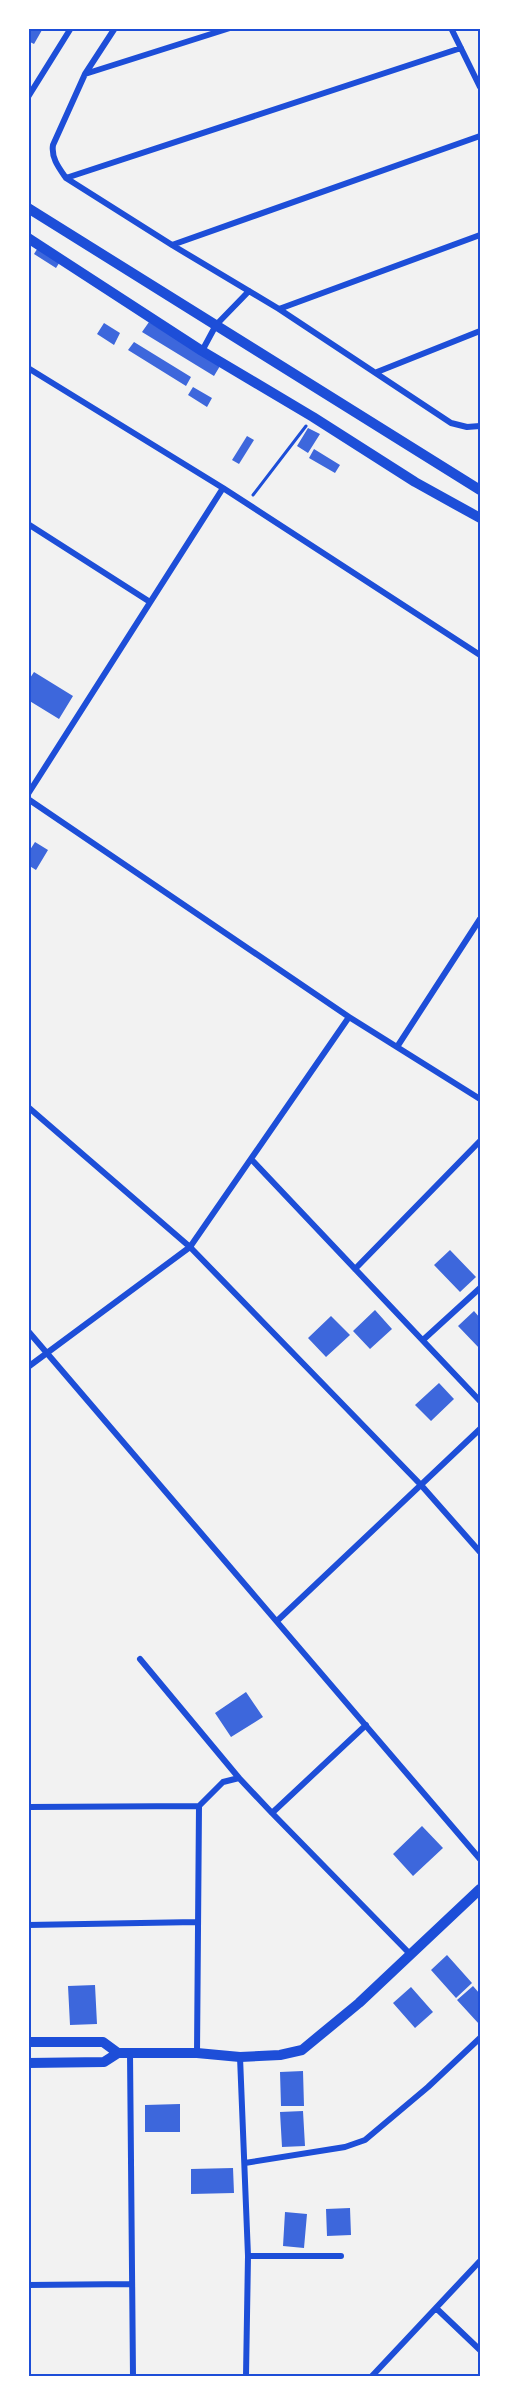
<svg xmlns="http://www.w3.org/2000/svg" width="509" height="2405" viewBox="0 0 509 2405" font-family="Bitter,serif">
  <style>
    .building { fill: #3d67dc }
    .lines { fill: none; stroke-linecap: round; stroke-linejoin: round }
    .path { stroke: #1d4ed8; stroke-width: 3 }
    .minor { stroke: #1d4ed8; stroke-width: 6 }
    .tertiary { stroke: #1d4ed8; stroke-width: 10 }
    .neatline { fill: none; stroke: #1d4ed8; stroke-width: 2 }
  </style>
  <rect width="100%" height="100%" fill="#f2f2f2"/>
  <path class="building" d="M28,28l14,2 -8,14 -6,-3z
    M39,246l22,14 -5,8 -22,-14z
    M149,322l71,44 -6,10 -72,-44z
    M104,323l16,10 -6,12 -17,-11z
    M134,342l57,35 -5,9 -58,-36z
    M193,387l19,11 -5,9 -19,-12z
    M308,428l12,6 -12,19 -11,-7z
    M247,436l7,4 -15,24 -7,-4z
    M314,449l26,16 -5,8 -26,-15z
    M34,672l39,24 -14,23 -31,-19v-19z
    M35,842l13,8 -12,20 -8,-5v-12z
    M450,1250l26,27 -16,15 -26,-27z
    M375,1310l17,19 -22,20 -17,-18z
    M474,1311l6,7v31l-22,-23z
    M331,1316l19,19 -24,22 -18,-19z
    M439,1383l15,16 -23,22 -16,-16z
    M246,1692l17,25 -32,20 -16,-24z
    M422,1826l21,22 -30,28 -20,-22z
    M447,1955l25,28 -16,15 -25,-28z
    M95,1985l2,39 -27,1 -2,-39z
    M473,1986l7,8v28l-1,2 -22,-24z
    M411,1987l22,25 -18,16 -22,-25z
    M303,2071l1,35h-23l-1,-34z
    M180,2104v28h-35v-27z
    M303,2111l2,35 -23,1 -2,-35z
    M233,2168l1,25 -43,1v-25z
    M350,2208l1,27 -24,1 -1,-27z
    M285,2212l22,2 -3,34 -21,-2z"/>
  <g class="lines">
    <path class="path" d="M253,495l53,-69"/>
    <path class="minor" d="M115,28l-30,46 -32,71c-2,13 6,23 13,33l106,67 107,64 172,114 16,4 13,-1
      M451,28l29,59
      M85,74l145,-46
      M28,97l43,-69
      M66,178l395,-130
      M172,245l308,-109
      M279,309l201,-74
      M202,351l14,-26 33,-34
      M28,368l195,120 257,167
      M377,372l103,-41
      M28,524l122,78
      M28,794l195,-306
      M28,799l321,218 131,82
      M397,1047l83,-128
      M28,1107l162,140 231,238 59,67
      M252,1160l228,241
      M355,1269l125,-128
      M28,1331l452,528
      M423,1340l57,-52
      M28,1367l162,-120 159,-230
      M277,1621l203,-192
      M140,1659l99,119
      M28,1807l171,-1
      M272,1813l139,142
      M28,1925l169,-3
      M130,2053l3,323
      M197,2053l2,-247 24,-24 16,-4 33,35 94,-88
      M240,2057l8,199 -2,120
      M245,2163l100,-16 20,-7 63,-53 52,-49
      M248,2256h93
      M28,2285l104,-1
      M436,2308l44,42
      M372,2376l108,-115"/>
    <path class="tertiary" d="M28,208l452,282
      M28,238l174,113 111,66 102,65 65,36
      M28,2042h75l15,11
      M28,2063l76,-1 14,-9h79l43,4 40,-2 22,-5 57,-47 121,-114"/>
  </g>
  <rect width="509" height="2405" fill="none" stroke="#ffffff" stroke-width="60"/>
  <rect x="30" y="30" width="449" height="2345" class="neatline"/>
</svg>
